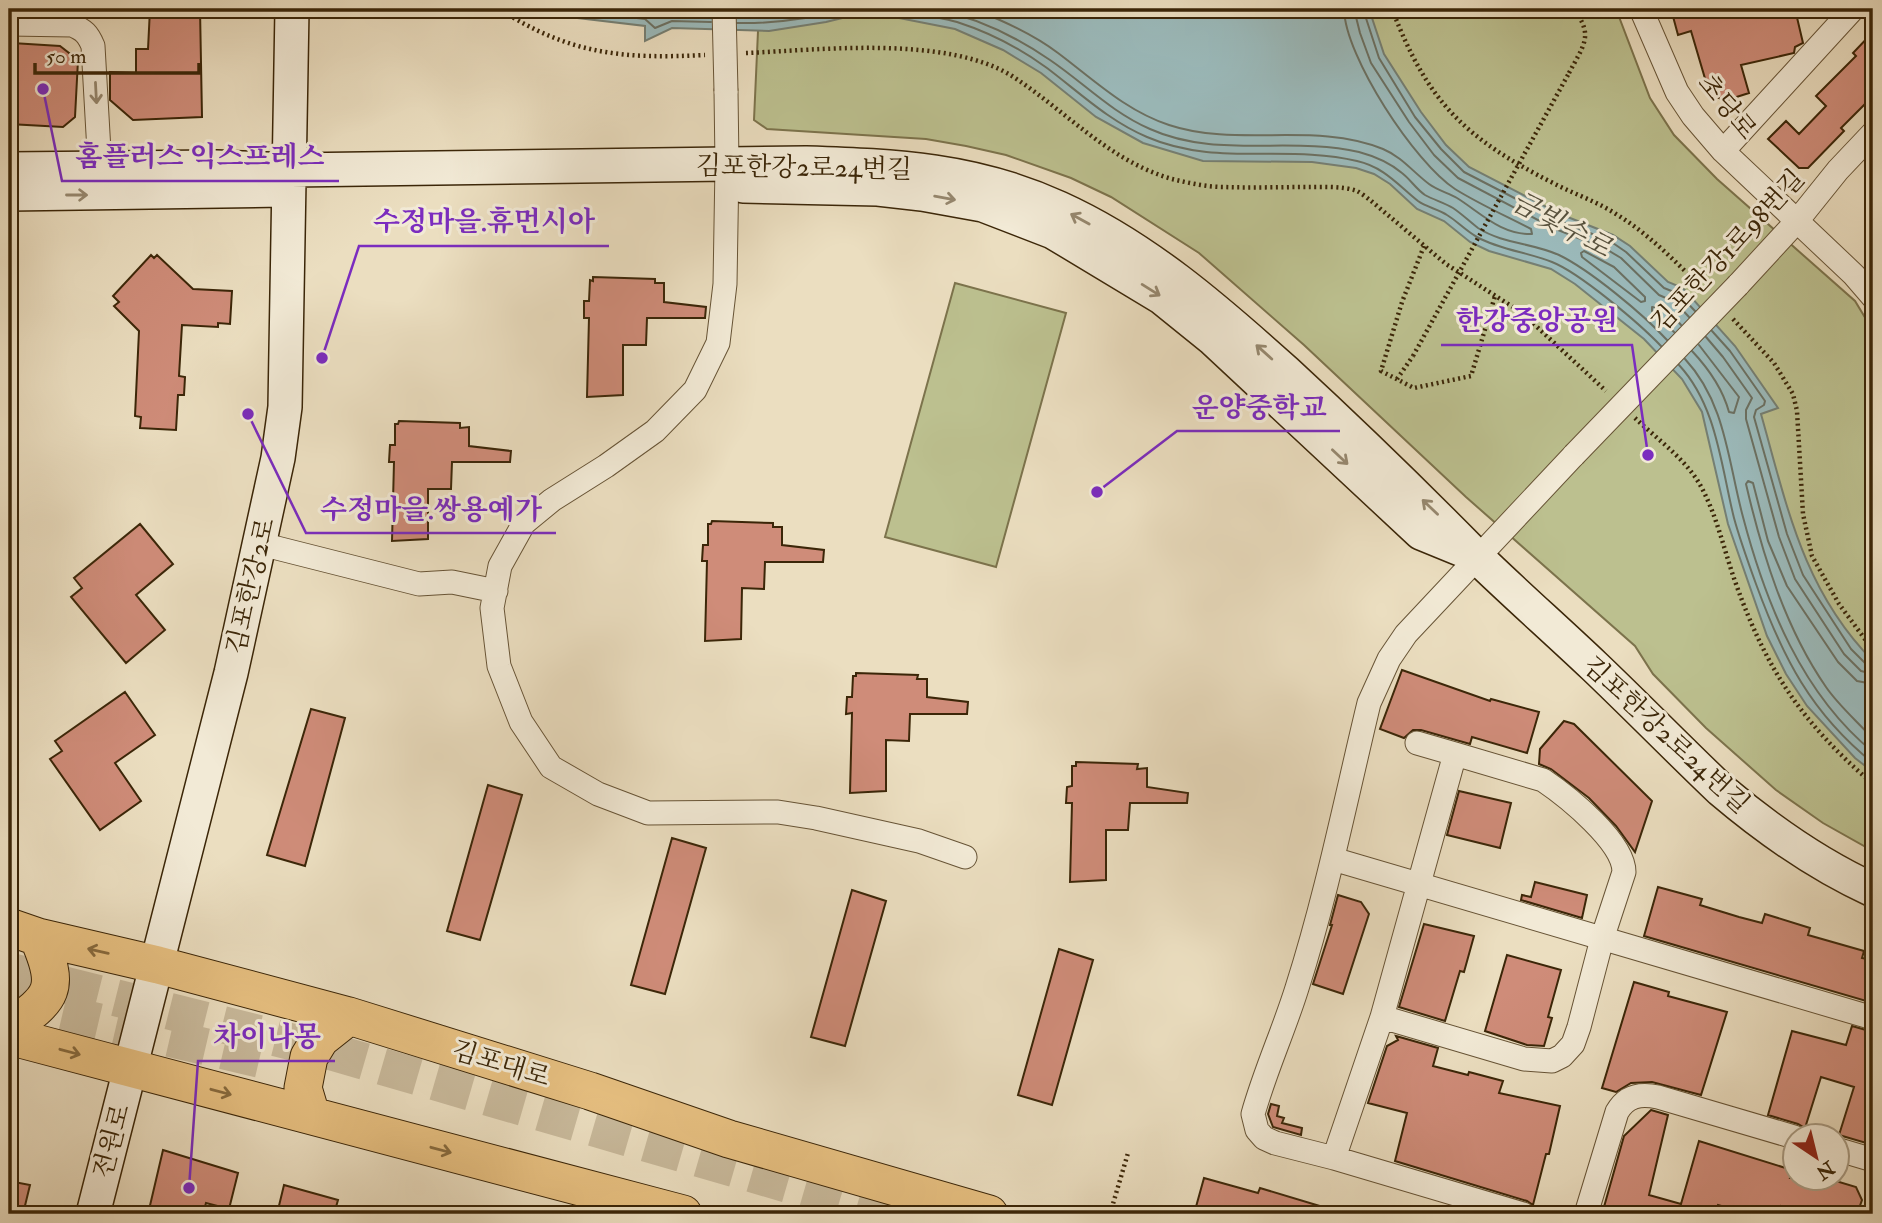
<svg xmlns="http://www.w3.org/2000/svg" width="1882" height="1223" viewBox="0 0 1882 1223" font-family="'IM FELL Double Pica','Noto Serif KR',serif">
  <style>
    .green { fill: #bcc08f; stroke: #7c734c; stroke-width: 2 }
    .water { fill: #9bbabb; stroke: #757f73; stroke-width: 2 }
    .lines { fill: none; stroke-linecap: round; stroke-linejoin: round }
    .shore { stroke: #6b7062; stroke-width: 2 }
    .building { fill: #cf8c79; stroke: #3b2608; stroke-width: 2 }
    .primary-tunnel { stroke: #c8b99b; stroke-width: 37; stroke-dasharray: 37 18; stroke-linecap: butt }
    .street-casing { stroke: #675436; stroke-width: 25 }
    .secondary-casing { stroke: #3b2608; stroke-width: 36 }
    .primary-casing { stroke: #3b2608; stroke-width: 39 }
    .path { stroke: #3b2608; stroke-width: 4.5; stroke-dasharray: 2 3.5; stroke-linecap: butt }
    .street { stroke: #f2ead6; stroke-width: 23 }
    .secondary { stroke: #f2ead6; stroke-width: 33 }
    .primary { stroke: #e6bf80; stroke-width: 37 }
    .street-bridge-casing { stroke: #675436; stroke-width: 25; stroke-linecap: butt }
    .path-bridge { stroke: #3b2608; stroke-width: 4.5; stroke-dasharray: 2 3.5; stroke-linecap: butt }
    .street-bridge { stroke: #f2ead6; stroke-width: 23 }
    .oneway { stroke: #96886f }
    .oneway2 { stroke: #886b3e }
    .labels { text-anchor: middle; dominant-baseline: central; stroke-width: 6; stroke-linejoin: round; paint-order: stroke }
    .street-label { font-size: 26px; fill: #3b2608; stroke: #f2ead6 }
    .water-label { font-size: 28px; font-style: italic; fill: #58523e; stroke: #f2ead6 }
    .leader { fill: none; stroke: #7b2cbf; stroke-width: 2.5 }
    .callout-dot { fill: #7b2cbf; stroke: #f2ead6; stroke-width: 2.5 }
    .callout-label { font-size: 28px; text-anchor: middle; font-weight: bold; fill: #7b2cbf; stroke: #f2ead6; stroke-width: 6; stroke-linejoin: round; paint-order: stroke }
  </style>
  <rect width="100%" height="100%" fill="#ebdec0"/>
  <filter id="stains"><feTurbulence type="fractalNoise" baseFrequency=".00286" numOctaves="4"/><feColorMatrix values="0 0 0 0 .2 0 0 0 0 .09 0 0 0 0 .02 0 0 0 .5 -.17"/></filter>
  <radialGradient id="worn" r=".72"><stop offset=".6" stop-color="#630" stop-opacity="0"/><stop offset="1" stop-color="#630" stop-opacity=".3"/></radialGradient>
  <path class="green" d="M759,9h857l34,89 24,37 43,44 138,122 17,28 1,522 -50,-28 -47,-33 -70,-62 -53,-54 -18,-28 -169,-149 -162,-152 -105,-92 -88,-56 -40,-19 -65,-23 -40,-9 -40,-7 -159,-10 -13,-9z
    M955,283l111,30 -70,254 -111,-30z"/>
  <path class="water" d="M530,9h839l15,45 37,58 25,33 23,22 91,47 53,21 17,11 38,36 15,6 52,58 43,62 -17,6c26,92 42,176 112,247v111l-18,-14 -48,-52 -21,-32 -19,-38 -39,-112 -26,-112 -20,-33 -38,-40 -69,-55 -24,-15 -62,-18 -19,-9 -26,-21 -27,-12 -27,-25 -16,-10 -18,-6 -44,-6 -109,-1 -60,-18 -47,-26 -55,-44 -38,-23 -48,-21 -66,-13 -26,-3 -37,9 -57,9 -97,-3 -27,13v-15l-93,-11z"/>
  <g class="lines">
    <path class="shore" d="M561,9l84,10 10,9 17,-7 39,1
      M633,9l15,2 11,6 13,-5 39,1
      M890,9c22,4 46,7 67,13 31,10 64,27 90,46 33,25 62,53 100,69 69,30 140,7 210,24 27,6 41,24 61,40 8,6 20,8 29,14 10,6 19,16 30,22 23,13 50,15 75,25 28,11 88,62 109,84
      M934,9c41,8 81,27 116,51 34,23 61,52 100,69 66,30 140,7 209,23 15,4 31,11 43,21 8,6 14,16 23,22 9,5 20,8 28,13 9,6 17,14 25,20 25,16 55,15 81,27 31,15 84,59 108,85
      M974,9c29,12 59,25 84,44 36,27 68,58 111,72 69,23 146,-4 214,24 19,8 30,23 46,35 8,6 19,9 28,14 24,15 44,37 75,36l-1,-5c-25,-13 -52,-25 -76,-40 -40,-26 -110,-132 -111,-180
      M1354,9l6,24 11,30 38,59 25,33 24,23 95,50 53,21 15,9 38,37 16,7 14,15
      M1363,9l16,49 36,59 26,32 23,23 93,48 53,21 16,11 38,36 15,6 16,17
      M737,14l31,1 43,-6
      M737,23c39,1 76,-5 113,-14
      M1584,251l30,16 31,30v4l-4,1 -59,-45 -1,-4z
      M1712,331l18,20 35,50 -1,4 -8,5 -2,7 33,117 16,41 48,74 15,15 7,1
      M1674,332l-22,-21v-4l16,3 13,15
      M1706,337l17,20 29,41 -6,12v9l33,118 16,42 49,75 17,17 12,3
      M1692,351c16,17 31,39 37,61l5,1 5,-16 -40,-52
      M1685,359c41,44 43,103 58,158 23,87 59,177 130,235
      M1679,365c38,41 42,101 55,153 6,22 14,44 22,66 27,74 55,129 117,179
      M1873,684l-16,-3 -19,-19 -51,-76 -19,-45 -15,-58 -5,-2 -2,3c16,69 39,144 80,203 13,19 32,35 47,52"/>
  </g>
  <path class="building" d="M150,9h50l2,108 -69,3 -23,-20v-28l26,1v-24h12z
    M1671,9h124l8,34 -8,4 -1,6 -53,12 8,28 -25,8 -15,-9 -18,-61 -13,4z
    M1873,32v64l-32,32 3,3 -36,37h-9l-31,-29 18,-18 13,13 27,-28 -10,-10 40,-40 -3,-3z
    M12,43l48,3 18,14 -3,57 -12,10 -54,-3v-64h2z
    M151,255l3,3 3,-3 36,34 39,2 -2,33 -12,-1v4l-36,-2 -3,51 6,1 -1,18h-6l-2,35 -36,-2 1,-11 -6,-1 4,-85 -25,-25 5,-4 -6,-6z
    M593,277l62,2v4h9v19l42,5 -1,11h-58l-1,27h-23v50l-36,2 2,-79h-5v-17h5l1,-21 3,1z
    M399,421l61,2v5l9,-1v19l42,5 -1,11h-58l-1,27h-23v50l-36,2 2,-79h-5l1,-17h5v-21h3z
    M712,521l61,2v4h9v18l42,5 -1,12h-58l-1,27 -22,-1 -1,51 -36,2 2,-80h-5l1,-16h5v-21h3z
    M140,524l33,40 -37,31 29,35 -39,33 -55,-66 11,-9 -8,-10z
    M1402,670l88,31 1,-2 48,13 -12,41 -55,-16 -2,7 -49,-14h-8l-9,8 -24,-9z
    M856,673l62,2 -1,4h10v18l41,5 -1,12h-57l-1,27 -23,-1v51l-36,2 2,-80 -6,1 1,-17h5l1,-21h3z
    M125,692l30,43 -40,28 26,38 -41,29 -50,-71 12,-8 -7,-10z
    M311,709l34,9 -40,148 -38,-11z
    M1564,721l10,3 78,77 -17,51 -19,-26 -27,-28 -38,-29 -12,-5 1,-15z
    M1076,762l62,2 -1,5 10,-1v19l41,6 -1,10h-57l-2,27h-22v50l-36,2 2,-79h-6l1,-16 5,-1v-20h4z
    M488,785l34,10 -42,145 -33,-9z
    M1459,791l52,12 -11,45 -53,-13z
    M672,838l34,10 -41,146 -34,-9z
    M1535,882l52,13 -5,23 -61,-18 1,-5 9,2z
    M1658,887l44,12 -2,6 39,12 23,6 3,-9 45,14 -2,7 56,16 -2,7 5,1 1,-6 5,1v49l-229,-67z
    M852,890l34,11 -41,145 -34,-9z
    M1338,895l23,7 8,12 -26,80 -30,-10 19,-59h-2z
    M1424,924l50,12 -10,36 -4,-1 -15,50 -46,-14z
    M1059,949l34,11 -41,145 -34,-10z
    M1507,955l54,15 -13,47 4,1 -8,28 -17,-1 -42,-14z
    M1634,982l35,10 -1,4 59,16 -26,83 -49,-13 -21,1 -15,9 -14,-4z
    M1852,1026l21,6v113l-34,-10 15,-48 -33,-10 -16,51 -7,-4 -30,-9 24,-84 54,14z
    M1396,1036l42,12 -5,18 35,9 1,-3 34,9 -4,12 61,13 -11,48h-3l-13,51 -6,-4 -132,-40 12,-48 -39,-10 19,-57 11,-6z
    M1271,1104l8,2 -2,10 7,2 -2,5 20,5 -1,7 -28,-8 -5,-13z
    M1651,1110l17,5 -19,80 32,9 18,-63 93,29 -2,8h36l30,9 6,13 -5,14h-47l-29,-8 -2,8h-29l-32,-9 -2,9h-114l22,-78z
    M163,1150l75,23 -9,36 -23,-6 -3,11h-55z
    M1204,1178l54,15 2,-5 73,22 -1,4h-138z
    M9,1181l21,4 -7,29h-14z
    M284,1185l54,15 -4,14h-57z"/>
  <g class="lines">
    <path class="primary-tunnel" d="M9,971l323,81 558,162
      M9,1001l258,60"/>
    <g class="street-casing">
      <path id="street" d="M1641,9l36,83 16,24 30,35 131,124 19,22
        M9,24l63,1c12,5 16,9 21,21l7,123
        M726,91l1,74 -2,119 -7,59 -23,47 -40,41 -49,35 -54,34 -28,23 -24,43 -8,42 7,58 22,56 30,45 47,27 50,19 130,-1 38,6 103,23 46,16
        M1723,151l130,-142
        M1738,285l59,-64 41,-51 35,-37
        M261,544l158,40 33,-2 44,9
        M1417,743l38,11
        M1333,859l540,159
        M1836,1149l37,11
        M1334,1158l48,-141 142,42 28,2 10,-5 11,-12 6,-17 23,-88 22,-67c0,-30 -56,-75 -81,-92l-88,-26 -73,263
        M1523,1214l-189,-56 -59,-15 -11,-5 -7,-8 -4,-16c12,-43 31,-84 44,-126 30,-94 49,-190 72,-285l20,-44 17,-25 168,-179
        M1586,1214l31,-102c9,-16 23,-19 41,-15l136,40"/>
    </g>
    <g class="secondary-casing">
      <path id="secondary" d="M9,169l207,-2 75,3 515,-7c91,3 168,6 253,45 86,39 157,101 227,164 65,60 128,121 190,184 38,37 79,73 118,110 43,41 84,83 127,124 46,39 97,75 152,100
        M743,186l135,3 44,5 61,11 70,27 108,65 52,42 208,194 44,18
        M9,194l274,-4
        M93,1214l138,-541 47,-215 7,-51 7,-398"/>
    </g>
    <g class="primary-casing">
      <path id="primary" d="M9,927l29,10 120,28 191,51 241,75 139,48 260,75
        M9,1028c44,-30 52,-39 29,-91
        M9,1036l674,178
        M311,1115l-8,-27 6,-31 11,-18 29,-23"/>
    </g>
    <path class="path" d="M499,9c72,46 124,50 206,46
      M1392,9c36,94 73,129 161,174 21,11 43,18 63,31 33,20 61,49 88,76
      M746,53c75,-3 200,-18 266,23 54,35 97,85 160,103 17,4 35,8 52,8 28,1 57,0 85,0 15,0 34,-1 48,4 4,2 9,6 13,9l76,64 76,49 84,78
      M1569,73c14,-27 26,-38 4,-64
      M1424,246l-22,56 -21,69 33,17 57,-12 24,-80
      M1733,319l41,44 19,31 4,17 6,103 9,42 27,48 34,46
      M1397,379l16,-23
      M1635,418c21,20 49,40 64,65 18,31 25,68 37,101 31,87 67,140 137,200
      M1110,1214l18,-61"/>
    <use href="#street" class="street"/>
    <use href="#secondary" class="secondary"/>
    <use href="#primary" class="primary"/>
    <g class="street-bridge-casing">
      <path id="street-bridge" d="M724,9l2,82
        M1574,455l164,-170"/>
    </g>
    <path class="path-bridge" d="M1413,356l156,-283"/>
    <use href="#street-bridge" class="street-bridge"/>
  </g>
  <defs><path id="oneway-shaft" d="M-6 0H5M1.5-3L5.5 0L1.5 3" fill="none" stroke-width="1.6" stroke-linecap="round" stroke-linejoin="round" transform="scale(1.75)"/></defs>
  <g class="oneway">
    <use href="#oneway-shaft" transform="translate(96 93) rotate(87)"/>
    <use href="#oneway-shaft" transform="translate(77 195)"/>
    <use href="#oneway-shaft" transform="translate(945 198) rotate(10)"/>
    <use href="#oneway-shaft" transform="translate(1080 219) rotate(-151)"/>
    <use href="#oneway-shaft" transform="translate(1151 290) rotate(32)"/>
    <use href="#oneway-shaft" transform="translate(1264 352) rotate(-138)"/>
    <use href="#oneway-shaft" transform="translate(1340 457) rotate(43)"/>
    <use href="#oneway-shaft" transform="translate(1430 507) rotate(-136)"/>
  </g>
  <g class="oneway2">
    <use href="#oneway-shaft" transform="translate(98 951) rotate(-167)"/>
    <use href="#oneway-shaft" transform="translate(70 1052) rotate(15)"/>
    <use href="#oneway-shaft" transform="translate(221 1092) rotate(15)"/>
    <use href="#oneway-shaft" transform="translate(441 1150) rotate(15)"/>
  </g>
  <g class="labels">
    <g class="street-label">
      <text transform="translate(1727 107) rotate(51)">초당로</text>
      <text transform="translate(804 168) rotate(1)">김포한강2로24번길</text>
      <text transform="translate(1728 251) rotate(-47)">김포한강1로98번길</text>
      <text transform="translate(251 586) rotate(-77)">김포한강2로</text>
      <text transform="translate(1666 735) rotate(43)">김포한강2로24번길</text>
      <text transform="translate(501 1064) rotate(17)">김포대로</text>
      <text transform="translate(112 1141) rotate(-75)">전원로</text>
    </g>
    <g class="water-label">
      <text transform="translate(1561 225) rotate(28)">금빛수로</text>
    </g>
  </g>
  <path class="leader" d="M43 89L62 181H339M322 358L359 246H609M1648 455L1632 345H1441M1097 492L1177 431H1340M248 414L306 533H556M189 1188L198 1061H335"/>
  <g class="callout-dot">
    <circle cx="43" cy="89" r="7"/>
    <circle cx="322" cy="358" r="7"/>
    <circle cx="1648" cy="455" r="7"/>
    <circle cx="1097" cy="492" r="7"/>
    <circle cx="248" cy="414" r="7"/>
    <circle cx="189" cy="1188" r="7"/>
  </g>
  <g class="callout-label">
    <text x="200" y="166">홈플러스 익스프레스</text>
    <text x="484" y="231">수정마을.휴먼시아</text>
    <text x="1537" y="330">한강중앙공원</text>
    <text x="1259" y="417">운양중학교</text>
    <text x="431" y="519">수정마을.쌍용예가</text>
    <text x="267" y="1046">차이나몽</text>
  </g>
  <rect width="1882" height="1223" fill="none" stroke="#ebdec0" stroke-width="35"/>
  <rect x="10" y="10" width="1861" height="1202" fill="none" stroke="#3b2608" stroke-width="3.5"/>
  <rect x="18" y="18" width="1847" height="1188" fill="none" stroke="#3b2608" stroke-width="2"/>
  <g transform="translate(1816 1157) rotate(145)"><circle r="33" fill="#f2ead6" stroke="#a99c84" stroke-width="2"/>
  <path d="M0-5L12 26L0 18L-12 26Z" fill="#8f2418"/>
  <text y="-10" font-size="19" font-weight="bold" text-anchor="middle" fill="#3b2608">N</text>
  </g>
  <path d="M35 63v10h164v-10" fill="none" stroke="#3b2608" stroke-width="3.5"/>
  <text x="46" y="63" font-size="21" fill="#3b2608" stroke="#f2ead6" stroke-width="5" paint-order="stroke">50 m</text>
  <rect width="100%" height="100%" filter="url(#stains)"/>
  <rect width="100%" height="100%" fill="url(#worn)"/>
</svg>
